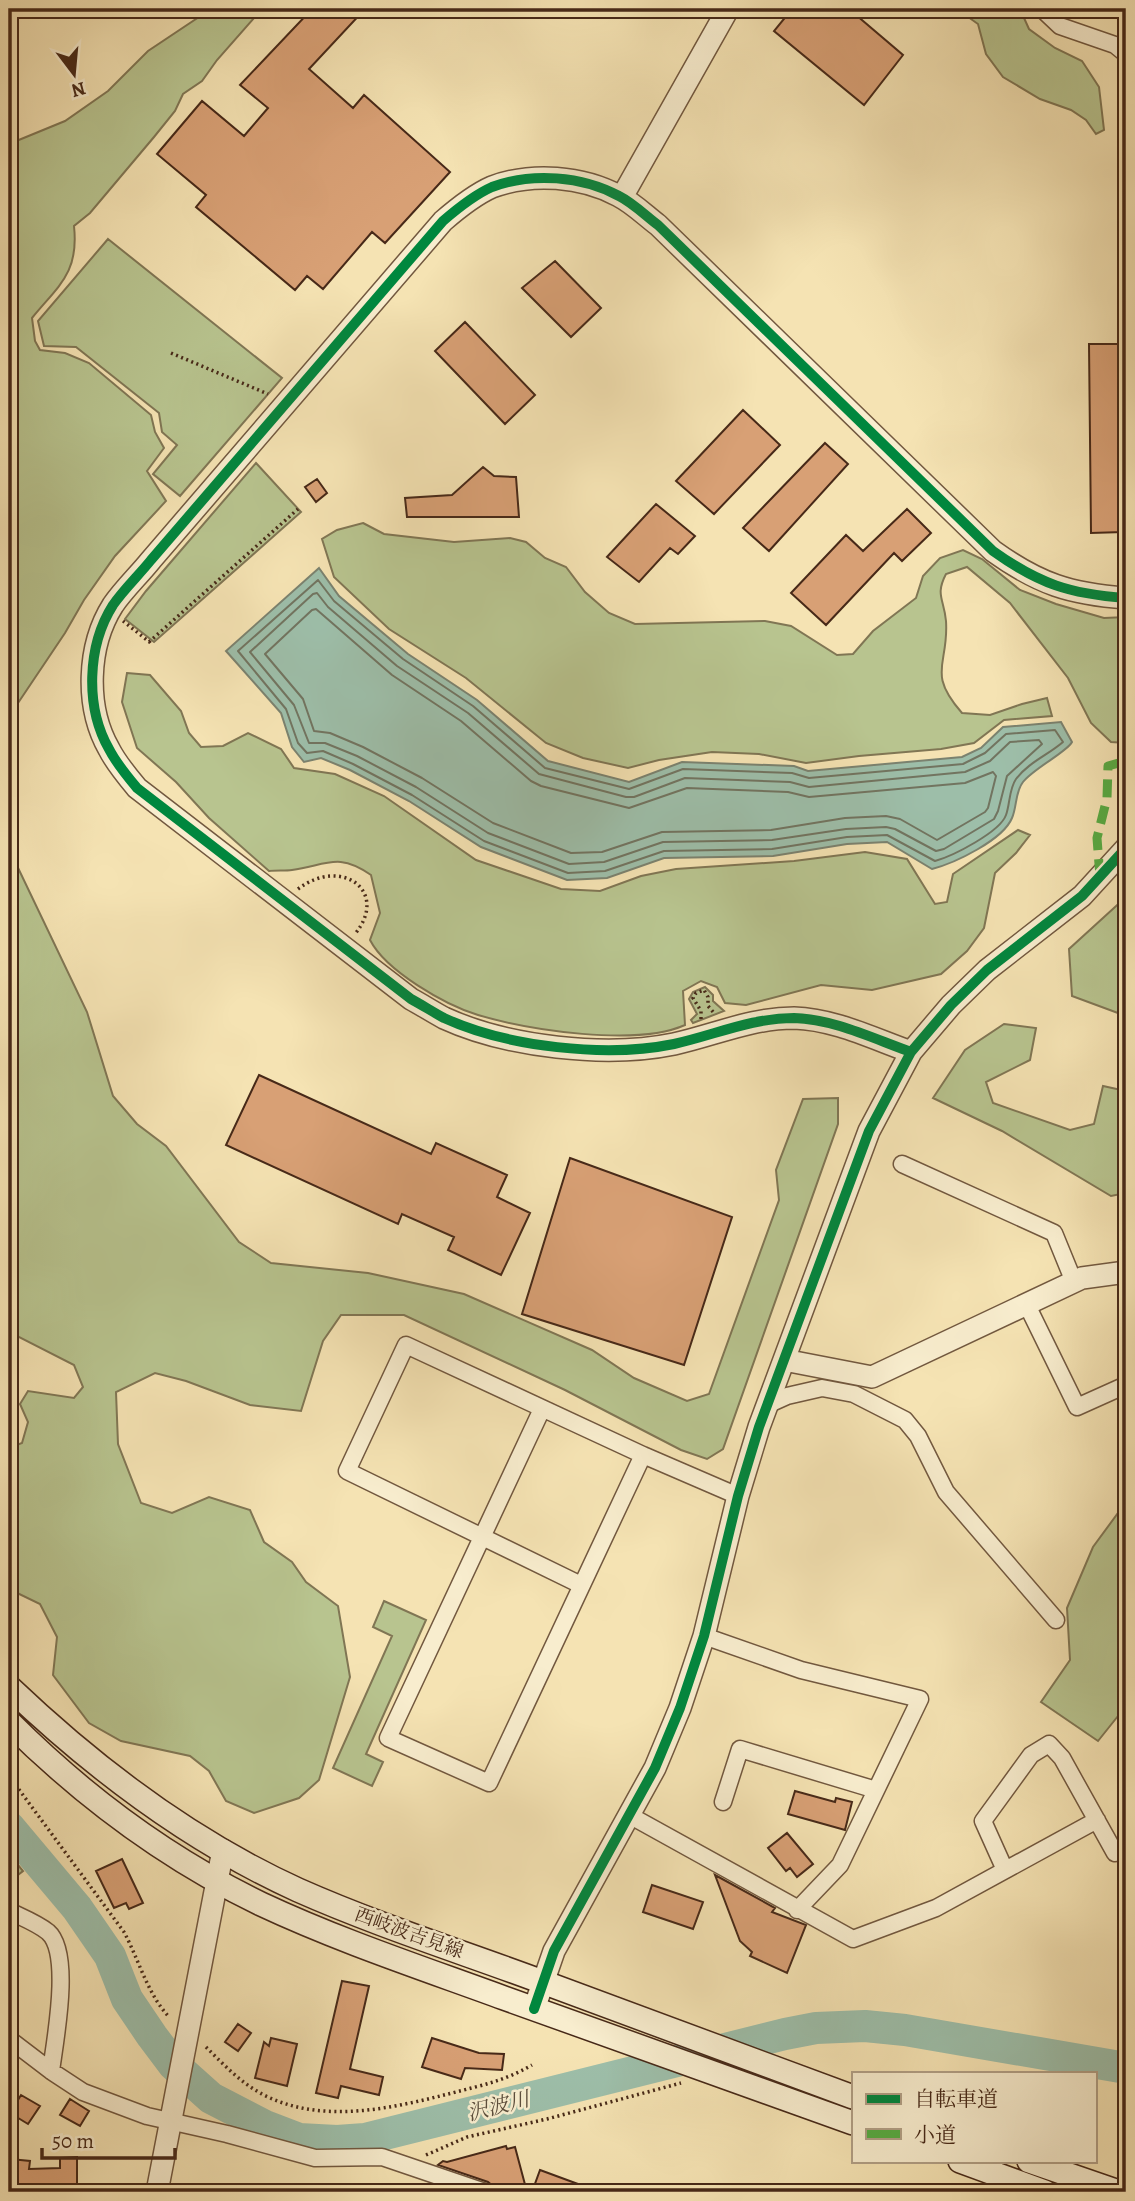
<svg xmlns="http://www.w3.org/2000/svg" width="1135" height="2201" viewBox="0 0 1135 2201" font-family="Alegreya,'Noto Serif JP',serif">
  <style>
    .green { fill: #b8c48f; stroke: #807654; stroke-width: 2 }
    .water { fill: #9dbea9; stroke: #7b826f; stroke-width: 2 }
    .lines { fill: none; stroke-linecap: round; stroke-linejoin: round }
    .shore { stroke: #727460; stroke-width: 2 }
    .river { stroke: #9dbea9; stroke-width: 32 }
    .building { fill: #d8a075; stroke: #472918; stroke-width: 2 }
    .minor-casing { stroke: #72583f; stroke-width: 19 }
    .tertiary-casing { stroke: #72583f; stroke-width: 24 }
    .secondary-casing { stroke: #472918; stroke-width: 26 }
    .path { stroke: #472918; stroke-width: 3.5; stroke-dasharray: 2 3.5; stroke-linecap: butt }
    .minor { stroke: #f8edce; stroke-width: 16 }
    .tertiary { stroke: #f8edce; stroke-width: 21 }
    .secondary { stroke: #f8edce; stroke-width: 23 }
    .quiet { stroke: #56ab42; stroke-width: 9; stroke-dasharray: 18 9; stroke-linecap: butt }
    .cycleway-casing { stroke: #f8edce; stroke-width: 15 }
    .cycleway { stroke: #00873e; stroke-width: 10 }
    .labels { text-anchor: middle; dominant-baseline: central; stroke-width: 5; stroke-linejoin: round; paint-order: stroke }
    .street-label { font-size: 19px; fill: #472918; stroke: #f8edce }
    .water-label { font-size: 21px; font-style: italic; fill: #5c4e3c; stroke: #f8edce }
  </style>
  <rect width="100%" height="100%" fill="#f5e3b3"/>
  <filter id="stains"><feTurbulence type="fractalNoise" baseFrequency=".00286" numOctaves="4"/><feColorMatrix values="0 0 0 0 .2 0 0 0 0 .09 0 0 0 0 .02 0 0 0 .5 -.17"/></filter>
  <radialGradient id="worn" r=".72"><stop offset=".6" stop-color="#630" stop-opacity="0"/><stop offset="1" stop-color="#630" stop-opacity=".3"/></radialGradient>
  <path class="green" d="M211,9h51l-45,51 -15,21 -19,13 -8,17 -21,26 -64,76 -16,13c5,47 -15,59 -42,92l3,23 5,9 25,3 24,10 62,52 4,17 9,16 -17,23 19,30 -51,55 -31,44 -19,33 -51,76 -1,54 -4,7v-626l56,-23 43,-30 40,-40z
    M957,9h63l9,20 26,19 27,13 17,26 5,43 -8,4 -10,-14 -15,-10 -31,-11 -37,-22 -17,-23 -8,-30z
    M108,239l174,139 -102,118 -27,-22 24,-29 -15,-13 -3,-19 -83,-66 -32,-1 -6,-25z
    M256,463l45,49 -147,130 -29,-23 21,-28z
    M363,523l21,11 70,8 56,-4 16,4 19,16 21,9 19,25 24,21 26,11 130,-3 26,5 46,29 16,-1 20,-23 43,-33 7,-22 17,-18 23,-8 19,9 38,31 36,14 48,14 22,-1v126l-15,-1 -20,-19 -23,-45 -58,-75 -43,-36 -21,7c-11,21 -2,25 0,47 3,44 -20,51 16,92l28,2 32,-11 25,-6 5,18 -48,4 -30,23 -33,6 -82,7 -53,7 -47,-9 -47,-2 -53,8 -31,8 -45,-10 -37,-15 -80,-65 -77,-49 -55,-52 -12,-38 15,-9z
    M127,673l23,2 31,36 8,22 12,14 22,-1 25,-13 33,16 13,19 41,6 49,22 92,64 85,29 39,2 41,-15 35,-7 118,-8 71,-9 42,7 28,45 12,-2 6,-28 65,-44 12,5 -14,18 -21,20 -11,55 -17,23 -26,23 -69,16 -51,-5 -75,20 -21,-2 -8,-16 -16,-6 -18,10 2,34c-49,22 -156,5 -207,-10 -33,-10 -92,-44 -108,-75l10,-27 -9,-38c-33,-23 -44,-10 -79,-5 -7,1 -15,0 -23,1l-60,-53 -33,-36 -39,-34 -15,-46z
    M9,849l78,163 26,84 24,28 29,22 73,96 32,21 97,10 96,21 128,56 42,28 53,23 22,-7 70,-194 -3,-30 27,-71 35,-1v26l-115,325 -16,10 -26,-9 -116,-60 -161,-75h-63l-18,26 -22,70 -51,-6 -64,-24 -31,-8 -39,19 2,52 23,59 31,10 37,-16 41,13 14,32 28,20 14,20 32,24 12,71 -31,103 -20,18 -45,15 -28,-12 -17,-30 -19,-15 -69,-15 -32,-18 -36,-48 4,-38 -17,-33 -31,-15v-141l13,-5 6,-21 -8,-18 8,-13 46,7 9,-11 -9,-22 -65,-33z
    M1126,897v119l-54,-20 -3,-47z
    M705,987l8,8v6l11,10 -31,12 -2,-3 6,-6 -8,-15 4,-7z
    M1004,1024l32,4 -6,32 -44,22 7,21 77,27 24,-6 9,-38 23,5v102l-15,3 -109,-65 -69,-33 32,-48z
    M1126,1502v204l-28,35 -57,-39 29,-42 -3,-52 26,-61z
    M384,1601l42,19 -60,134 17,8 -11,24 -39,-18 59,-132 -19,-9z
    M9,1854l14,17 -14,11z"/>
  <path class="water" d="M319,568l20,28 69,58 69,46 71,61 81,21 53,-20 112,4 14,5 154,-14 19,-9 22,-21 58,-5 11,20c-5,10 -38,26 -49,40 -8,10 -6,25 -11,36 -9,22 -57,45 -80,51l-45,-27 -40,2 -74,12 -109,2 -57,20 -40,2 -86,-33 -72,-46 -59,-31 -29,-12 -17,4 -12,-15 -11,-34 -55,-62z"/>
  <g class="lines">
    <path class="shore" d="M318,580l16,21 69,58 70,47 72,62 84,21 54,-20 109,4 17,5 154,-14 22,-11 21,-19 49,-4 8,12c-15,13 -34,20 -47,37 -7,10 -6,25 -10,36 -6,17 -53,41 -71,46l-48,-26 -40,2 -75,12 -108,2 -59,20 -37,2 -84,-32 -72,-46 -59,-31 -30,-13 -16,2 -9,-10 -12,-34 -48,-58z
      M317,593l11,14 69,59 71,47 71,61 87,23h8l51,-19 105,4 19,5 156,-15 25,-11 20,-19 29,-2 3,4 -35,32 -9,35 -4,8 -50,30 -8,2 -41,-22 -9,-2 -40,2 -74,11 -109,2 -59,20 -35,2 -81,-31 -72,-46 -59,-31 -32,-13h-16l-15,-38 -44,-53 63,-58z
      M316,609l76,66 69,46 70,60 10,5 88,22 58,-20 101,4 21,5 156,-14 28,-11 3,4 -8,32 -3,4 -48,28 -37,-21 -14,-3 -41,2 -74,12 -109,2 -60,20 -31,1 -78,-30 -71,-45 -59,-31 -33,-14 -16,-2 -11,-32 -38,-45 47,-44z"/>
    <path class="river" d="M9,1827l68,81 33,48 17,43 25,37 21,28 38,34 54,28 34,13 38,2 28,-2 420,-105 31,-6 49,-2 40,4 221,38"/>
  </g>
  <path class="building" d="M312,9h53l-56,60 44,39 11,-13 86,77 -65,71 -13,-11 -49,57 -16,-13 -12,14 -99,-83 10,-12 -49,-41 45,-53 42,35 24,-28 -28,-23z
    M792,9h57l54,46 -39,50 -90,-74z
    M555,261l46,47 -30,29 -49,-49z
    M465,322l70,73 -30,29 -70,-73z
    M1089,344h31l3,188 -32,1z
    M743,410l37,35 -66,69 -38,-33z
    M825,443l23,21 -79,87 -26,-23z
    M483,467l11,9 22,1 3,40h-112l-2,-19 47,-3z
    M317,479l10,14 -11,9 -11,-15z
    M656,504l39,32 -17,18 -8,-6 -31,34 -32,-25z
    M907,509l24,24 -29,28 -8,-8 -68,72 -35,-32 55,-58 17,16z
    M259,1075l172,79 5,-11 71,32 -10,22 33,16 -29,62 -53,-25 6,-13 -52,-23 -4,10 -172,-79z
    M570,1158l162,59 -48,148 -162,-51z
    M795,1791l40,11 1,-4 16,4 -7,28 -57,-16z
    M787,1833l26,31 -16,13 -7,-9 -4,3 -18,-23z
    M122,1859l21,44 -14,6 -3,-6 -12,5 -18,-37z
    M715,1875l60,33 -3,4 34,13 -19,48 -37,-17 2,-4 -12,-11z
    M652,1885l51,17 -10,27 -50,-17z
    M342,1981l27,5 -19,83 33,8 -4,18 -38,-9 -3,12 -22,-5z
    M238,2024l13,9 -13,18 -13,-9z
    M271,2038l26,6 -10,42 -32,-8 9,-36 5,4z
    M432,2038l47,15 25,1 -2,16 -37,-2 -4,11 -39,-12z
    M21,2095l19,11 -12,18 -18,-11z
    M70,2099l19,12 -9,15 -20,-11z
    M506,2146l1,3 8,-2 12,45h-19l-14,-5 -6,-5 -50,-17 5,-4 4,1z
    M77,2157v35l-68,-1 2,-32 19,2 -1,8 31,-1v-10z
    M540,2170l57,21v1h-65z"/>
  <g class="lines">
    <g class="minor-casing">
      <path id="minor" d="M1042,9l18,17 55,19 11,9
        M902,1164l152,69 20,49
        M1026,1303l51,104 49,-22
        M767,1405l20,-9 35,-8 32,6 51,26 13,16 28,56 110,128
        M542,1409l-154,329 101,45 154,-328
        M581,1585l-234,-114 59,-126 237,110 95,41
        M704,1636l97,34 119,29 -80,166 -43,45
        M723,1802l17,-53 136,41
        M629,1815l224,124 83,-31 161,-88
        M1005,1870l-22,-49 48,-66 18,-11 13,14 53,95
        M9,1911c12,6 28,12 39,21 24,21 7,108 3,139
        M9,2039l42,32 32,21 64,24 80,18 88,24 67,-1 103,35"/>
    </g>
    <g class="tertiary-casing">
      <path id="tertiary" d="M622,197l106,-188
        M911,1052c-37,-13 -77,-33 -117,-34 -43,0 -79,17 -120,26 -68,14 -167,3 -230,-26 -11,-6 -22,-13 -33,-19l-274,-211c-10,-12 -21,-25 -28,-39 -24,-42 -22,-103 4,-144 11,-16 26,-30 38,-45l292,-339c15,-13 31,-26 49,-34 40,-15 90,-11 127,9 14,7 27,20 39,29l335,326c46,33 77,43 133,47
        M784,1360l88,17 210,-99 44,-6
        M534,2009l20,-58 101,-183 25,-60 24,-72 34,-140 21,-69 110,-296 42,-79 40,-47 36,-35 95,-74 44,-48
        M157,2192l66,-342"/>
    </g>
    <g class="secondary-casing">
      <path id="secondary" d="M9,1687c85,81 181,154 289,203 79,35 161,61 242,91 105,38 209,78 313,116
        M9,1722c73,73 159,137 252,182 79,37 161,64 243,94 116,42 233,83 349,125
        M960,2161l85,31
        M1029,2161l90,31"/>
    </g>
    <path class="path" d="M171,353l97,41
      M123,621l29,23
      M149,642l149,-133
      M298,889c43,-33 92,2 57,45
      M701,1019v-8l-8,-13 3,-5 8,-3 4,7v9l6,7
      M9,1776l115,156c15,28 23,61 45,85
      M206,2047c19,19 38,39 62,50 58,27 125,11 184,-4 31,-8 52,-12 80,-28
      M426,2155l41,-18 80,-18 134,-36"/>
    <use href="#minor" class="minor"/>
    <use href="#tertiary" class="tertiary"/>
    <use href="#secondary" class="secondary"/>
    <path class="quiet" d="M1100,877l-3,-39 10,-40 1,-32 18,-5"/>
    <g class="cycleway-casing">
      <path id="cycleway" d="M911,1052c-37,-13 -77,-33 -117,-34 -43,0 -79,17 -120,26 -68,14 -167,3 -230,-26 -11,-6 -22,-13 -33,-19l-274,-211c-10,-12 -21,-25 -28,-39 -24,-42 -22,-103 4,-144 11,-16 26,-30 38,-45l292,-339c15,-13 31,-26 49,-34 40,-15 90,-11 127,9 14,7 27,20 39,29l335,326c46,33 77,43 133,47
        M534,2009l20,-58 101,-183 25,-60 24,-72 34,-140 21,-69 110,-296 42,-79 40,-47 36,-35 95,-74 44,-48"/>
    </g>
    <use href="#cycleway" class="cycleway"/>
  </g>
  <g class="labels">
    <g class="street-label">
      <text transform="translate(409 1933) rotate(20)">西岐波吉見線</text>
    </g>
    <g class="water-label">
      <text transform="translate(498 2106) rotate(-14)">沢波川</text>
    </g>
  </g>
  <rect width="1135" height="2201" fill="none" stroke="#f5e3b3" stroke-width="35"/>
  <rect x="10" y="10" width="1114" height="2180" fill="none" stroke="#472918" stroke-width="3.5"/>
  <rect x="18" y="18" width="1100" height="2166" fill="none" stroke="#472918" stroke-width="2"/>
  <rect x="852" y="2072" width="245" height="91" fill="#f8edce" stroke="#b19f85" stroke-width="2"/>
  <rect x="866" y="2094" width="35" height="10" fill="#00873e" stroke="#b19f85" stroke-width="2"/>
  <text x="914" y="2106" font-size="21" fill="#472918">自転車道</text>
  <rect x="866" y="2129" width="35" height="10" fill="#56ab42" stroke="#b19f85" stroke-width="2"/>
  <text x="914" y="2142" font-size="21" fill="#472918">小道</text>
  <g transform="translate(74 74) rotate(164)" stroke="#f8edce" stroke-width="5" paint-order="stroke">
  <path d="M0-5L12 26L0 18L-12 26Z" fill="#472918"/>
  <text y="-10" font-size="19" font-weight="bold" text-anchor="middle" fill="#472918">N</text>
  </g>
  <path d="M42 2148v10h133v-10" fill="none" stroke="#472918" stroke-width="3.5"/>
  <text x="52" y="2148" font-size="21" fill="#472918" stroke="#f8edce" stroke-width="5" paint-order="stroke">50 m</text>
  <rect width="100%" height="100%" filter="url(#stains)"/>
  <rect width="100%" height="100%" fill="url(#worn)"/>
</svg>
